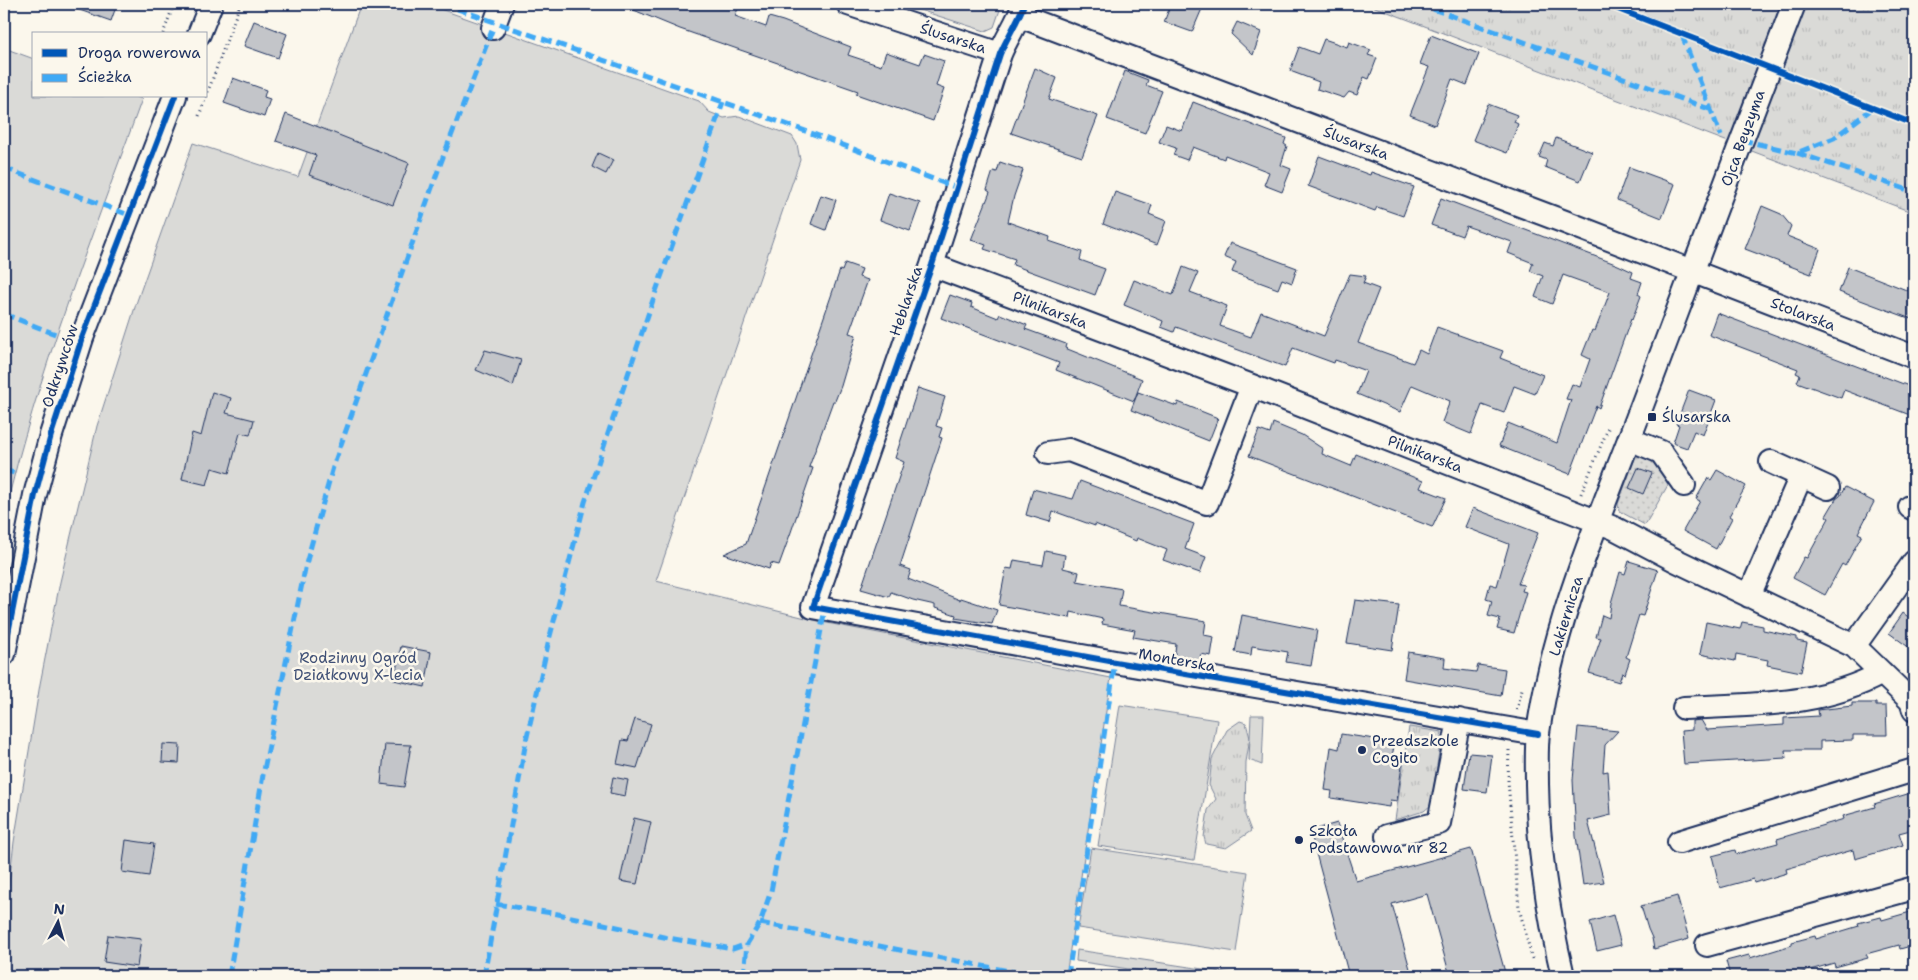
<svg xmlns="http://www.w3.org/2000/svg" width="1918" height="980" viewBox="0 0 1918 980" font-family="'Shantell Sans',sans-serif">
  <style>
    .grass { fill: url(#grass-dots); stroke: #7a849a }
    .park { fill: url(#park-tufts); stroke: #7a849a }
    .garden { fill: #dadad7; stroke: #7a849a }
    .building { fill: #c3c5c9; stroke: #1b2f5e }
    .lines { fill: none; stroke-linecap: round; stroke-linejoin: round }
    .minor-casing { stroke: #1b2f5e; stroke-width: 26 }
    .path { stroke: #1b2f5e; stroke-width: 3; stroke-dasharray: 1 4; stroke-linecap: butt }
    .minor { stroke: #fbf7ec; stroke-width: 22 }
    .quiet { stroke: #3fa9f5; stroke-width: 5; stroke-dasharray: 10 5; stroke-linecap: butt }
    .cycleway-casing { stroke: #fbf7ec; stroke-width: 9 }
    .cycleway { stroke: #0057b8; stroke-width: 6 }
    .poi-dot { fill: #1b2f5e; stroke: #fbf7ec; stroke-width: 2 }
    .labels { text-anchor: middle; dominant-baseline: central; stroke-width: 5; stroke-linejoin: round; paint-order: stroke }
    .street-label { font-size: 15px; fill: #1b2f5e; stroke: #fbf7ec }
    .poi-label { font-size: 15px; fill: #1b2f5e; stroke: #fbf7ec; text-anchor: start }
    .park-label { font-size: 15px; fill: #415176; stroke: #fbf7ec }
  </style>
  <defs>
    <pattern id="grass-dots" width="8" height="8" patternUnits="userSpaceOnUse" patternTransform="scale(1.25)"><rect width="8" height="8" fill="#dadad7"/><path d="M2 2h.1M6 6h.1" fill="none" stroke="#babbbb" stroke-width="1.8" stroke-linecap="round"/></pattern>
    <pattern id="park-tufts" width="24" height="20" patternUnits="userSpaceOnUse" patternTransform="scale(1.25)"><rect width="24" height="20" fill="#dadad7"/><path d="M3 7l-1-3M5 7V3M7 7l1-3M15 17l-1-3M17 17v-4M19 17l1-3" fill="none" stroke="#babbbb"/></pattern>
  </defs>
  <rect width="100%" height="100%" fill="#fbf7ec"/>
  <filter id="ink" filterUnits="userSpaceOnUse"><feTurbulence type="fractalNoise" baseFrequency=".02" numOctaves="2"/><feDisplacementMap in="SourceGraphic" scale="10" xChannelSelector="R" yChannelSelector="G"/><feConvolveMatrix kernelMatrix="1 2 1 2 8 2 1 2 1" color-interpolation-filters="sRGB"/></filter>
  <g filter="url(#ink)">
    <path class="grass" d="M1639,448l17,7 16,23 -27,47 -26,-14 -1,-7z"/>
    <path class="park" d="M1367,4h547v209z
      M1240,721l6,2 4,15 -4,24 -1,53 6,16 -25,17 -20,-4 -2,-7 4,-27 8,-11 -7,-14 3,-26 15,-29z
      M1409,727l33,5 -11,73 -7,6 -29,9z"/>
    <path class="garden" d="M361,4h65l273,97 10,11 15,6 15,-2 53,20 5,8 3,16 -144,421 166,41 289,56 -45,298h-1062v-51l10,-83 26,-158 20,-102 37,-156 40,-125 56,-158 105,34z
      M901,4h101l-8,23 -9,4z
      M4,48l30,11v37h100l8,3c-50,138 -105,275 -138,418z
      M1120,705l97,15 -23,140 -96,-14z
      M1251,715h13l-2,50 -13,-5z
      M1091,848l157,24 -12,80 -158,-24z
      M1077,950l172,26h-74l-99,-15z"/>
    <path class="building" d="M68,4h49l-6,17 -43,-15z
      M619,4h121l-5,12 31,11 3,-10 14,4 68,26 -3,8 33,11 5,-14 34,12 4,-10 20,7 -8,25 8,3 -11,32 -77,-27 2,-3 -178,-62z
      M1171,4h33l-12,28 -28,-10z
      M254,21l33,13 -9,24 -34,-12z
      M1237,22l24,10 -8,23 -22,-21z
      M1431,35l48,19 -12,31 -15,-6 -17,46 -25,-10 19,-48 -9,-3z
      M1324,39l23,8 2,-5 22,8 -3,5 9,3 -8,21 -5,-2 -7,18 -8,-3 -5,6 -27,-9 2,-7 -29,-11 9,-24 19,7z
      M1035,68l22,10 -8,21 49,17 -16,41 -71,-24z
      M1125,71l23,9 -2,5 16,6 -17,42 -38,-14z
      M233,78l33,12 -2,7 6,2 -6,18 -40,-14z
      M1193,102l93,36 -2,6 3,2 -6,19 10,4 -9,23 -18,-7 5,-13 -44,-17 -1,4 -31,-12 -6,13 -14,-5 3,-7 -17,-6 7,-17 16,6z
      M1488,104l29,11 -3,7 4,2 -11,29 -34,-13z
      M286,114l123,49 -16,42 -84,-30 7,-20 -40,-14z
      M1556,138l36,14 -12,29 -35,-14 2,-7 -8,-3 6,-14 8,3z
      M598,153l15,7 -7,14 -14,-7z
      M1319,156l51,19 1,-3 43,15 -11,29 -26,-9 -2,4 -67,-25z
      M1000,162l23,8 -9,26 -6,26 42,15 -1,4 33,11 -2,8 25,9 -10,26 -82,-30 2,-6 -31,-10 2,-4 -15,-5 19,-48 -3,-2 6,-19 4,1z
      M1629,167l46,17 -13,34 -45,-18z
      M1115,192l37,13 -3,9 17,7 -9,24 -54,-21z
      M889,193l31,10 -10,28 -30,-11z
      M821,195l15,5 -10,30 -15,-6z
      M1441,198l177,67 15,7 -2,6 11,4 -4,12 3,2 -9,24 -1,-1 -32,89 -3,-2 -26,68 -71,-28 9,-23 49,20 14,-43 -5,-1 6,-15 8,3 10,-28 -8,-4 10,-25 3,1 15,-39 -47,-17 -11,29 -17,-7 8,-21 -13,-5 3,-8 -25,-10 4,-11 -46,-16 -4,10 -31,-11z
      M1762,206l19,8 10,12 -4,10 33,13 -9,25 -66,-25z
      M1230,243l67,25 -5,15 -10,-4 -4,10 -46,-17 4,-10 -12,-5z
      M845,263l17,6 -3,8 9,3 -19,53 7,2 -15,51 -6,15h-2l-24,66 4,1 -22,64 -12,33 -8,-2 -2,6 -45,-15 22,-10 2,-6 92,-268 2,1z
      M1183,267l15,6 -8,19 37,14 -7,20 31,11 10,-25 63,24 26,-62 16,2 -3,7 16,6 -21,54 55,20 6,-13 8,4 10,-27 66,24 -3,7 43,17 -8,19 -21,-8 -10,27 -22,-8 -11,29 -29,-12 8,-21 -38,-16 -12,27 -43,-18 9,-23 -31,-11 -1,3 -41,-15 -8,19 -109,-40 -2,5 -13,-5 2,-6 -39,-16 10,-25 39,15z
      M1848,267l66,26v27l-75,-28z
      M950,295l22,8 -1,4 27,11 2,-4 27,11 -2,4 41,15 -1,4 77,31 -8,22 -78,-31 3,-7 -118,-45z
      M1717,313l197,75v16l-4,11 -66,-25 -3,8 -44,-16 3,-7 -4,-2 2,-4 -89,-34z
      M485,350l36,10 -8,26 -37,-16z
      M918,388l27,9 -9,29 6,2 -3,9 3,1 -42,128 11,4 -3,9 52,21 1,-2 36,12 -5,14 -37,-6 1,-3 -21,-7v-3l-22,-5 -22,-8 -2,5 -28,-8 43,-127 -9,-4z
      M1689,390l27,10 -13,35 -9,-4 -7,17 -14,-5 6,-18 -3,-1z
      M212,392l19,6 -5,15 28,7 -4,15 -10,-2 -11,40 -17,-5 -5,17 -25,-6 10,-46 9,3z
      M1138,392l39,14 1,-4 40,16 -9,23 -78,-31z
      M1273,423l29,12 21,14 -1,5 29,12 5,-12 67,27 -3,7 26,10 -13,28 -1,1 -183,-71 10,-26 11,4z
      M1638,468l14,5 -9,21 -14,-6z
      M1717,470l29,16 -17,30 3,2 -16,31 -33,-18 17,-30 -4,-2 12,-21 3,2z
      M1080,481l114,43 -9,25 21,8 -6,16 -37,-13 4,-10 -30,-12 -1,3 -41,-17v2l-42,-15 -3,11 -24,-7 7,-26 40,10z
      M1845,487l29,15 -16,31 4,2 -17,31 -3,-2 -17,31 -32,-17 11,-21 3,1 22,-40 -3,-2 10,-17 4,-3z
      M1473,508l65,25 -20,51 6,1 -2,6 4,1 -12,41 -17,-4 3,-10 -12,-3 4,-15 -6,-2 4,-15 7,2 12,-42 -44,-17z
      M1046,551l19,4 -2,13 16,4 -2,9 45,8 -3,17 87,15 -2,14 10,2 -3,19 -10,-2 -2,9 -25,-4 2,-15 -43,-7 2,-7 -33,-6 1,-5 -32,-7 -1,6 -71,-13 7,-37 6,1 2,-9 29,5z
      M1629,561l29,9 -15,46 -4,-1 -13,42 4,2 -5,15 -3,-1 -3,9 -30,-9 12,-35 -5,-1 6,-22 7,3 2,-15 9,-31 5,2z
      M1355,600l44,5 -7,45 -45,-7z
      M1903,613l11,8v30l-25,-18z
      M1242,615l75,15 -6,36 -25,-4 2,-10 -36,-6 -1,9 -16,-3z
      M1706,622l34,7 2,-7 21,4v4l34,7v4l10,2 -6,29 -34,-7 1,-5 -32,-6 -1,7 -35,-7z
      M401,646l30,6 -6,35 -31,-7z
      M1408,652l37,6 -1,10 32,4 2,-7 27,4 -4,27 -97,-17z
      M1852,703h24v3h10l1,29h-34v5l-33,1v9h-35l1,8 -102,6 -3,-33 11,-1v-9l9,-1 6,10 77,-5v-7l35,-2 -1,-6 34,-4z
      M635,719l16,5 -14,44 -20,-4 5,-24 6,1z
      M1578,727l40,4 -13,14 -2,27 5,-1 3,44 -23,6 16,61 -21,3 -7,-49 -3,-56z
      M1341,734l54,8 -3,14 11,2 -6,43 -7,-1 -1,7 -58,-9 1,-7 -7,-1 6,-43 8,2z
      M163,744l17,1 -1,18 -17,-1z
      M385,744l26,1 -7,42 -23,-3z
      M1469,753l23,2 -5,37 -23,-3z
      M613,777l15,3 -3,16 -15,-3z
      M1914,792v37l-15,4 4,12 -48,14 -2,-9 -67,19 1,4 -33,10 -1,-4 -33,9 -8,-32 23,-6 1,4 42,-11 -1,-4 67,-20 -1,-3 32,-9 -1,-3z
      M634,818l17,4 -14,62 -17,-3z
      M1337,823l19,58 115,-32 35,127h-56l-23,-82 -35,10 20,72h-63l-39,-145z
      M126,840l28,4 -5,32 -27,-4z
      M1677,896l12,43 -35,10 -2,-11 -4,-9 -7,-23z
      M1914,911v34l-14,4 -1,-4 -33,9 2,4 -33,9 -1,-4 -34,10 2,3h-72l-4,-15 23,-6 1,3 42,-13v-3l23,-6 1,3 43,-13 -1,-3 23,-6 1,3z
      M1613,915l8,30 -24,6 -7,-29z
      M108,935l33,4 -4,28 -33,-5z"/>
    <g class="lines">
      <g class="minor-casing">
        <path id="minor" d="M848,4l152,50
          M1024,4c-6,18 -17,33 -24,50l-68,211 -119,342 302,55 423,72
          M1020,16l545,206 349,135
          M493,28l9,-24
          M199,34l12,-30
          M932,265l320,121 362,142 61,32 179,86 57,55 3,9
          M1629,439l32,13 23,33
          M1048,453l21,-3 138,53 45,-117
          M1771,462l57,26
          M1910,507l4,2
          M1749,596l52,-120
          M1854,646l60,-84
          M4,654l31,-159 16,-60 31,-97 93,-242
          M1684,708c70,-4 135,-1 198,-35
          M1387,836l52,-13 20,-103
          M1679,842l235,-72
          M1707,945l207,-57
          M1563,976c-15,-63 -25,-127 -26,-192 0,-17 -1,-35 1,-51 15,-111 61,-214 100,-317 52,-138 103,-275 156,-412"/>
      </g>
      <path class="path" d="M818,4l9,3
        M163,34l11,-30
        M199,116l41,-112
        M1581,494l28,-68
        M1517,710l5,-21
        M1509,750l-1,31 11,127 14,54"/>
      <use href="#minor" class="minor"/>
      <path class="quiet" d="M443,4l357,125 157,59
        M1419,4l293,106
        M1682,35l39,101
        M1742,140l55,13 37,-15 39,-30
        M1797,153l117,39
        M4,168l125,47
        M4,314l54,21
        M4,470l10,3
        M496,904l62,10 110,24 65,11 14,-5 13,-21 11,-32 54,-282
        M760,923l275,53
        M229,976l34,-201 43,-211 27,-97 107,-302 53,-137
        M484,976l42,-235 23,-101 36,-138 70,-208 68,-192
        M744,976l3,-32
        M1068,976l47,-314"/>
      <g class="cycleway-casing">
        <path id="cycleway" d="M1024,4c-6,18 -17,33 -24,50l-68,211 -119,342 302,55 423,72
          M1605,4l309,120
          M4,654l31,-159 16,-60 31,-97 93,-242"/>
      </g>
      <use href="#cycleway" class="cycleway"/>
    </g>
  </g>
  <g class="poi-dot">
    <rect x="1647" y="412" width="10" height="10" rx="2.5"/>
    <circle cx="1362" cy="750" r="5"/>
    <circle cx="1299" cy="840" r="5"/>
  </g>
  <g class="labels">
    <g class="street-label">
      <text transform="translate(953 38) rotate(18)">Ślusarska</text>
      <text transform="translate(1743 138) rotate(-70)">Ojca Beyzyma</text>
      <text transform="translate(1356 143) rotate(21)">Ślusarska</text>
      <text transform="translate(906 301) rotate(-71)">Heblarska</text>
      <text transform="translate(1050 310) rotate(21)">Pilnikarska</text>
      <text transform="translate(1803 314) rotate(21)">Stolarska</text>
      <text transform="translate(60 366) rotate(-72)">Odkrywców</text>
      <text transform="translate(1425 454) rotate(21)">Pilnikarska</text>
      <text transform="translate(1566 616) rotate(-73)">Lakiernicza</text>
      <text transform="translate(1177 660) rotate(10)">Monterska</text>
    </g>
    <g class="poi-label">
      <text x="1662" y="417">Ślusarska</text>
      <text x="1372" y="741">Przedszkole<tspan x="1372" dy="17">Cogito</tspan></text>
      <text x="1309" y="831">Szkoła<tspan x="1309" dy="17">Podstawowa nr 82</tspan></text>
    </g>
    <g class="park-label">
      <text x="358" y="658">Rodzinny Ogród<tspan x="358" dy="17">Działkowy X-lecia</tspan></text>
    </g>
  </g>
  <rect width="1918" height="980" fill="none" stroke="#fbf7ec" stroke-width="20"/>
  <rect x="10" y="10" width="1898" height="960" fill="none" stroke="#1b2f5e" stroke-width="2" filter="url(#ink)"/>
  <rect x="32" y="32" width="175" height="65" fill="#fbf7ec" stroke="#a1a7b3"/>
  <rect x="42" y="49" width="25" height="8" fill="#0057b8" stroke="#a1a7b3"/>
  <text x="78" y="58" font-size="15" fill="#1b2f5e">Droga rowerowa</text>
  <rect x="42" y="74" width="25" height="8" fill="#3fa9f5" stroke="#a1a7b3"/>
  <text x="78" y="82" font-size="15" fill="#1b2f5e">Ścieżka</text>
  <g transform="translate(58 922) rotate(6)" stroke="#fbf7ec" stroke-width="4" paint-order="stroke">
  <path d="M0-4L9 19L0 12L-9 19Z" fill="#1b2f5e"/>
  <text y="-8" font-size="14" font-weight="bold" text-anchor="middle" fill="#1b2f5e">N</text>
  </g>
</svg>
